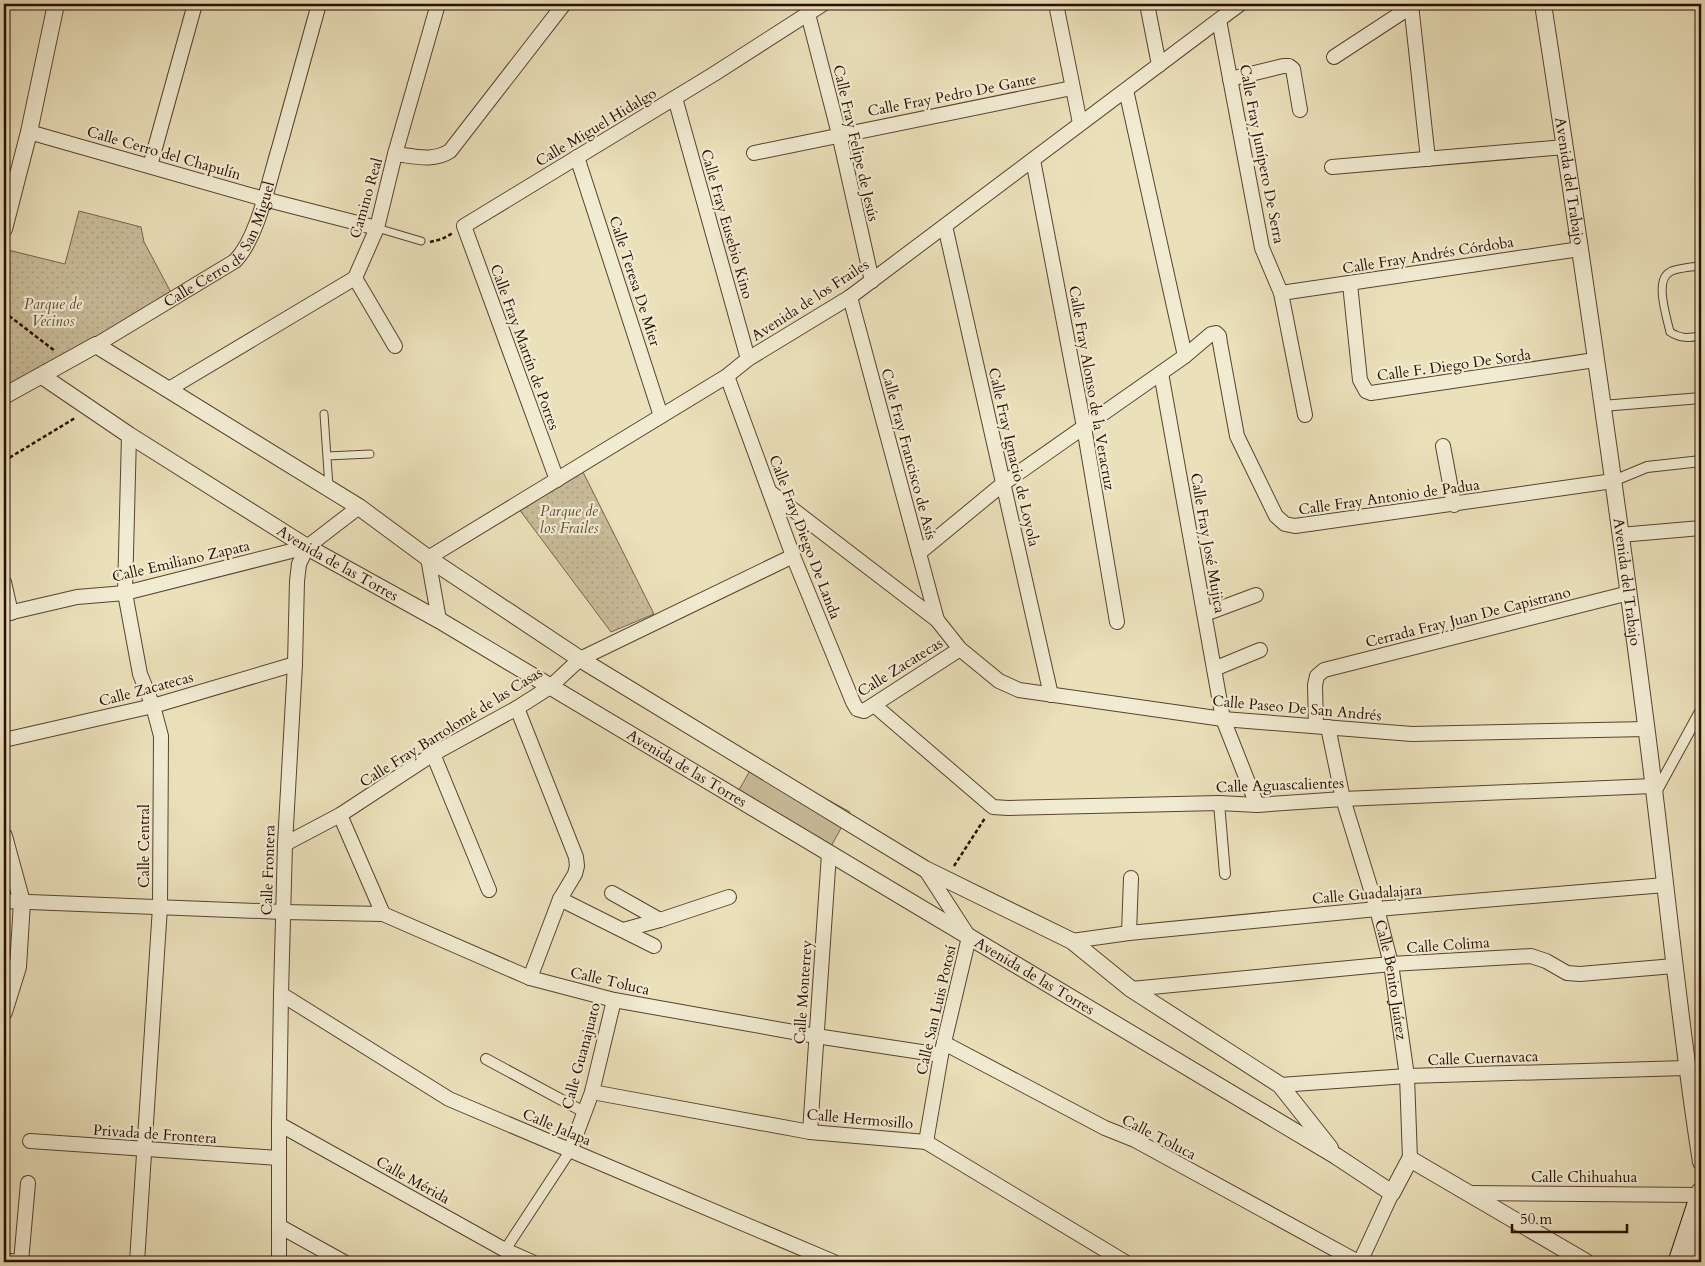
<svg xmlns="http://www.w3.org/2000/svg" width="1705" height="1266" viewBox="0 0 1705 1266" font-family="Cardo,serif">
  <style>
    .grass { fill: url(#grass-dots); stroke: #79644d }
    .garden { fill: #c9bc9a; stroke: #79644d }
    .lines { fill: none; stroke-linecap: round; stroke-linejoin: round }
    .service-casing { stroke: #59422e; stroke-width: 9 }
    .pedestrian-casing { stroke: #59422e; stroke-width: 12 }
    .minor-casing { stroke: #59422e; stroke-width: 16 }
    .tertiary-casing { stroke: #59422e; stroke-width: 18 }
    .secondary-casing { stroke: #290d00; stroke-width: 21 }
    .path { stroke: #290d00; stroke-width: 2.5; stroke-dasharray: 4 2.5; stroke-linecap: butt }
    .service { stroke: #f1ebd2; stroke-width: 7 }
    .pedestrian { stroke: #f1ebd2; stroke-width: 10 }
    .minor { stroke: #f1ebd2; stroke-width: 14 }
    .tertiary { stroke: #f1ebd2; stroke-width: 16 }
    .secondary { stroke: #f1ebd2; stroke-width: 19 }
    .labels { text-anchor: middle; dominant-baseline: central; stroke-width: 4.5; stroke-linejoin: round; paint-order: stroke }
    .street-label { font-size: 15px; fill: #290d00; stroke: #f1ebd2 }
    .park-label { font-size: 15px; font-style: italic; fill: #614a36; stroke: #f1ebd2 }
  </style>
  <defs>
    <pattern id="grass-dots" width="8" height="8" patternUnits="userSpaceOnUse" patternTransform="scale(1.25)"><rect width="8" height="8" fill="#c9bc9a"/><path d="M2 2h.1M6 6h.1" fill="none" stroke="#ada083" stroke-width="1.8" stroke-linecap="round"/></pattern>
  </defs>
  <rect width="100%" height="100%" fill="#eae0ba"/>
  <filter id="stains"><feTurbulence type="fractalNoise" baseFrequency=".004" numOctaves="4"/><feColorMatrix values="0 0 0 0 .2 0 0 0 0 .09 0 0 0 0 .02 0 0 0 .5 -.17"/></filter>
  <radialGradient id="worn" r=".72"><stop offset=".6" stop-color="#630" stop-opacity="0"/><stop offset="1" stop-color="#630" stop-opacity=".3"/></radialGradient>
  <path class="grass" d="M79,211l62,16 3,15 30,56 -170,98v-147l61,15z
    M582,470l72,144 -43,18 -92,-123z"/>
  <path class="garden" d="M756,760l94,52 -21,38 -94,-53z"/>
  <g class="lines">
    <g class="service-casing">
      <path id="service" d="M377,228l44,13
        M1701,266c-8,1 -25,2 -31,6 -16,8 -3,46 0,60 11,7 19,6 31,4
        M324,414l5,73
        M327,456l43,-2"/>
    </g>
    <g class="pedestrian-casing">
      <path id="pedestrian" d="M1602,406l99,-8
        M1613,481l34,-14 54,-6
        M1655,794l46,-84
        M1219,803l6,71
        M486,1059l98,53
        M505,1250l65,-99"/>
    </g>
    <g class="minor-casing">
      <g id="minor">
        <path d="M1056,4l24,119"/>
        <path d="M1147,4l12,61"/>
        <path d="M1411,4l17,155"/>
        <path d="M808,14l31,120 33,147"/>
        <path d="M1219,20l43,228 19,45 24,122"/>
        <path d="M1334,57l81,-53"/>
        <path d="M1230,79l53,-13h6l4,3 7,41"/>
        <path d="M1126,90l59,266"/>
        <path d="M675,98l73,261"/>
        <path d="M29,132l235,67 113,29"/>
        <path d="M754,153l318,-65"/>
        <path d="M395,154c19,2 38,8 55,-3l114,-147"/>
        <path d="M577,157l84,259"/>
        <path d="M1033,160l51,267 33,195"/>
        <path d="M150,166l45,-162"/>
        <path d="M1332,167l233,-20"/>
        <path d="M945,226l106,469"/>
        <path d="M355,278l40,68"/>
        <path d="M1350,284l10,96 6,11 5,2 224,-33"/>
        <path d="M1281,293l299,-44"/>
        <path d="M850,297l87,323"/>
        <path id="s1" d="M96,345l139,-84c23,-23 34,-81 44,-113 13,-48 27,-96 40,-144"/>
        <path d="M1161,373l62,346 34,86"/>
        <path d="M727,376l66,180 60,146 4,7 7,2 96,-62"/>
        <path d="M169,389l186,-111 22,-50 18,-74 43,-150"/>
        <path d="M129,435l-4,158 15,81 13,32 8,30 -1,171 -23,355"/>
        <path d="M1443,446l11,59"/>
        <path d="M557,480l-93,-254 250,-152 109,-70"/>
        <path d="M770,492l167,128 23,29 39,32 20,9 204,29 189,15 235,-5"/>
        <path d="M1620,535l81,-7"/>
        <path d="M919,553l85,-70 181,-127 26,-22 5,-1 3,3 1,7 17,93 39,80 9,8 10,2 318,-45"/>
        <path d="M4,582l7,31"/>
        <path d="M4,614l73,-17 48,-4 182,-46"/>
        <path d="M1205,614l51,-19"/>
        <path d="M439,620l-11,-62 299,-182 21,-17 102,-62 390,-293"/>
        <path d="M1214,669l46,-19"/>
        <path d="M874,705l119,102 15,1 211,-5 38,2 86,-6 310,-13"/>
        <path d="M517,708l59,149 1,9 -2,8 -15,25 -30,79"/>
        <path d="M1316,726l-1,-41 2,-9 7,-6 305,-77"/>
        <path id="s2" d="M1328,727l15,72 34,110 14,55 16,112 3,83"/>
        <path d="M4,740l149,-34 142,-42"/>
        <path d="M433,754l56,136"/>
        <path d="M340,815l43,99"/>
        <path d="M285,844l55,-29 93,-61 84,-46 33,-21 30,-28 213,-103"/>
        <path d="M925,869l44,68 -28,118 -15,87"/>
        <path d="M612,893l48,27"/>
        <path d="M560,899l94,47"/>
        <path d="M4,901l279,11 100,2 147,64 84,22 202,36 125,19"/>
        <path d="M623,930l37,-10 69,-23"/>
        <path d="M1129,933l2,-55"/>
        <path d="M1072,941l57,-8 248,-24 288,-24"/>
        <path d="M4,967h14"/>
        <path d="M1131,989l260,-25 140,-8 15,5 21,12 13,1 94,-8"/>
        <path d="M281,994l168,105 385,163"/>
        <path d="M944,1043l161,85 30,12 223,122"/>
        <path d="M1280,1085l127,-9 279,-8"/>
        <path d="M592,1092l218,40 116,10 199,120"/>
        <path d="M279,1124l226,126 27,12"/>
        <path d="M810,1132l19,-278"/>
        <path d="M30,1141l248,17"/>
        <path d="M570,1151l22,-59 22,-92"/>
        <path d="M1467,1193l234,2"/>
        <path d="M279,1226l65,36"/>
        <path d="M4,1260l12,2"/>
        <path d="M21,1262l7,-79"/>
        <path d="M279,1262v-138l2,-130 4,-150 10,-180 2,-83 2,-17 8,-17 52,-40"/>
        <path d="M1360,1262l32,-69"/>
      </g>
    </g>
    <g class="tertiary-casing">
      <g id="tertiary">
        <path id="s3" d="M1543,4c37,240 72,480 103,721 19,146 32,292 55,437"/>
        <path d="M4,229l25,-97 27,-128"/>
        <path id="s4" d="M42,376l87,59 178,112 132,73 897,536 56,37 18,-34 176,103"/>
        <path d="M4,396l92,-51 263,162 69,51 152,101 345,210 147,72 59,48 149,96 50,63"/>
        <path d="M4,836l18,66 -4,65 -14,45"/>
      </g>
    </g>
    <g class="secondary-casing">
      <path id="secondary" d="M1678,1262l23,-70
        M1695,1262l6,-15"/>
    </g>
    <path class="path" d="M430,242l12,-3 11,-6
      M4,312l51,39
      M4,461l71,-43
      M954,866l31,-48
      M1653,1262l1,-2 8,2"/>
    <use href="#service" class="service"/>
    <use href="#pedestrian" class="pedestrian"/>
    <use href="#minor" class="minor"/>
    <use href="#tertiary" class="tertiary"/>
    <use href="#secondary" class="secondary"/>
  </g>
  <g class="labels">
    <g class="street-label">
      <text transform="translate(952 95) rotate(-11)">Calle Fray Pedro De Gante</text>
      <text transform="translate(596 127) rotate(-31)">Calle Miguel Hidalgo</text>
      <text transform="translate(856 143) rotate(77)">Calle Fray Felipe de Jesús</text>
      <text transform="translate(164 153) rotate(16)">Calle Cerro del Chapulín</text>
      <text transform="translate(1262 154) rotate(79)">Calle Fray Junípero De Serra</text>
      <text stroke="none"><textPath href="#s3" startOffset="179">Avenida del Trabajo</textPath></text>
      <text transform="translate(366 198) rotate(-74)">Camino Real</text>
      <text transform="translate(727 224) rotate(74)">Calle Fray Eusebio Kino</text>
      <text stroke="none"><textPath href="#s1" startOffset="165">Calle Cerro de San Miguel</textPath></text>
      <text transform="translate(1428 255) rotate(-9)">Calle Fray Andrés Córdoba</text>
      <text transform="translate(635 281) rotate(72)">Calle Teresa De Mier</text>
      <text transform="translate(810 300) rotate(-33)">Avenida de los Frailes</text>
      <text transform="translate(525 347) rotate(70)">Calle Fray Martín de Porres</text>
      <text transform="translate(1454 365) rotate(-8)">Calle F. Diego De Sorda</text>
      <text transform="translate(1092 388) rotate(80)">Calle Fray Alonso de la Veracruz</text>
      <text transform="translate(909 454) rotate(75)">Calle Fray Francisco de Asís</text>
      <text transform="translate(1014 457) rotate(77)">Calle Fray Ignacio de Loyola</text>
      <text transform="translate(1389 497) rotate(-8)">Calle Fray Antonio de Padua</text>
      <text transform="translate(805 537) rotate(69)">Calle Fray Diego De Landa</text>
      <text transform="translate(1208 543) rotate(80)">Calle Fray José Mujica</text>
      <text transform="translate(181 561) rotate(-13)">Calle Emiliano Zapata</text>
      <text stroke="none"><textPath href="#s4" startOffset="350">Avenida de las Torres</textPath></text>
      <text stroke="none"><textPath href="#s3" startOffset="584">Avenida del Trabajo</textPath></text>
      <text transform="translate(1468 617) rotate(-14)">Cerrada Fray Juan De Capistrano</text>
      <text transform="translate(900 667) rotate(-32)">Calle Zacatecas</text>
      <text transform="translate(146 689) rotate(-15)">Calle Zacatecas</text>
      <text transform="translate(1297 708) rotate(5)">Calle Paseo De San Andrés</text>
      <text transform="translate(451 727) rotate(-32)">Calle Fray Bartolomé de las Casas</text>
      <text stroke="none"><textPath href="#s4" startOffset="755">Avenida de las Torres</textPath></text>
      <text transform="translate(1280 785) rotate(-2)">Calle Aguascalientes</text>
      <text transform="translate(144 846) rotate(-90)">Calle Central</text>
      <text transform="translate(268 870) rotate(-88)">Calle Frontera</text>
      <text transform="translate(1367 894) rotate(-5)">Calle Guadalajara</text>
      <text transform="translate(1448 945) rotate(-4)">Calle Colima</text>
      <text stroke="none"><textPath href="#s4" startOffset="1160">Avenida de las Torres</textPath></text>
      <text transform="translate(610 981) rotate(13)">Calle Toluca</text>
      <text stroke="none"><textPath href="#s2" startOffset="261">Calle Benito Juárez</textPath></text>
      <text transform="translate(803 992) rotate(-86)">Calle Monterrey</text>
      <text transform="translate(936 1010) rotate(-77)">Calle San Luis Potosí</text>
      <text transform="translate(581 1056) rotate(-75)">Calle Guanajuato</text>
      <text transform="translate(1483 1058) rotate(-2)">Calle Cuernavaca</text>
      <text transform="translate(860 1119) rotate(5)">Calle Hermosillo</text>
      <text transform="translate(557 1127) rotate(23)">Calle Jalapa</text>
      <text transform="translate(155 1134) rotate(4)">Privada de Frontera</text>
      <text transform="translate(1159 1137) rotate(27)">Calle Toluca</text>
      <text x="1584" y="1177">Calle Chihuahua</text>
      <text transform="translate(413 1180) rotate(29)">Calle Mérida</text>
    </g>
    <g class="park-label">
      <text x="53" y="304">Parque de<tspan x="53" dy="17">Vecinos</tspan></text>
      <text x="569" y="511">Parque de<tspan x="569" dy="17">los Frailes</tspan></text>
    </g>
  </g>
  <rect width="1705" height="1266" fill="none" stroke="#eae0ba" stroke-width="20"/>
  <rect x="5" y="5" width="1695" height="1256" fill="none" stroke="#290d00" stroke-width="2.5"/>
  <rect x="10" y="10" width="1685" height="1246" fill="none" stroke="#290d00"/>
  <path d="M1512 1224v8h115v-8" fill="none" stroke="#290d00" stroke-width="2.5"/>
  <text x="1520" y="1224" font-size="15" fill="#290d00" stroke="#f1ebd2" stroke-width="4" paint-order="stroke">50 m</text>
  <rect width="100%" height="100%" filter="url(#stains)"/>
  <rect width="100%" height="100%" fill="url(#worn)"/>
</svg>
